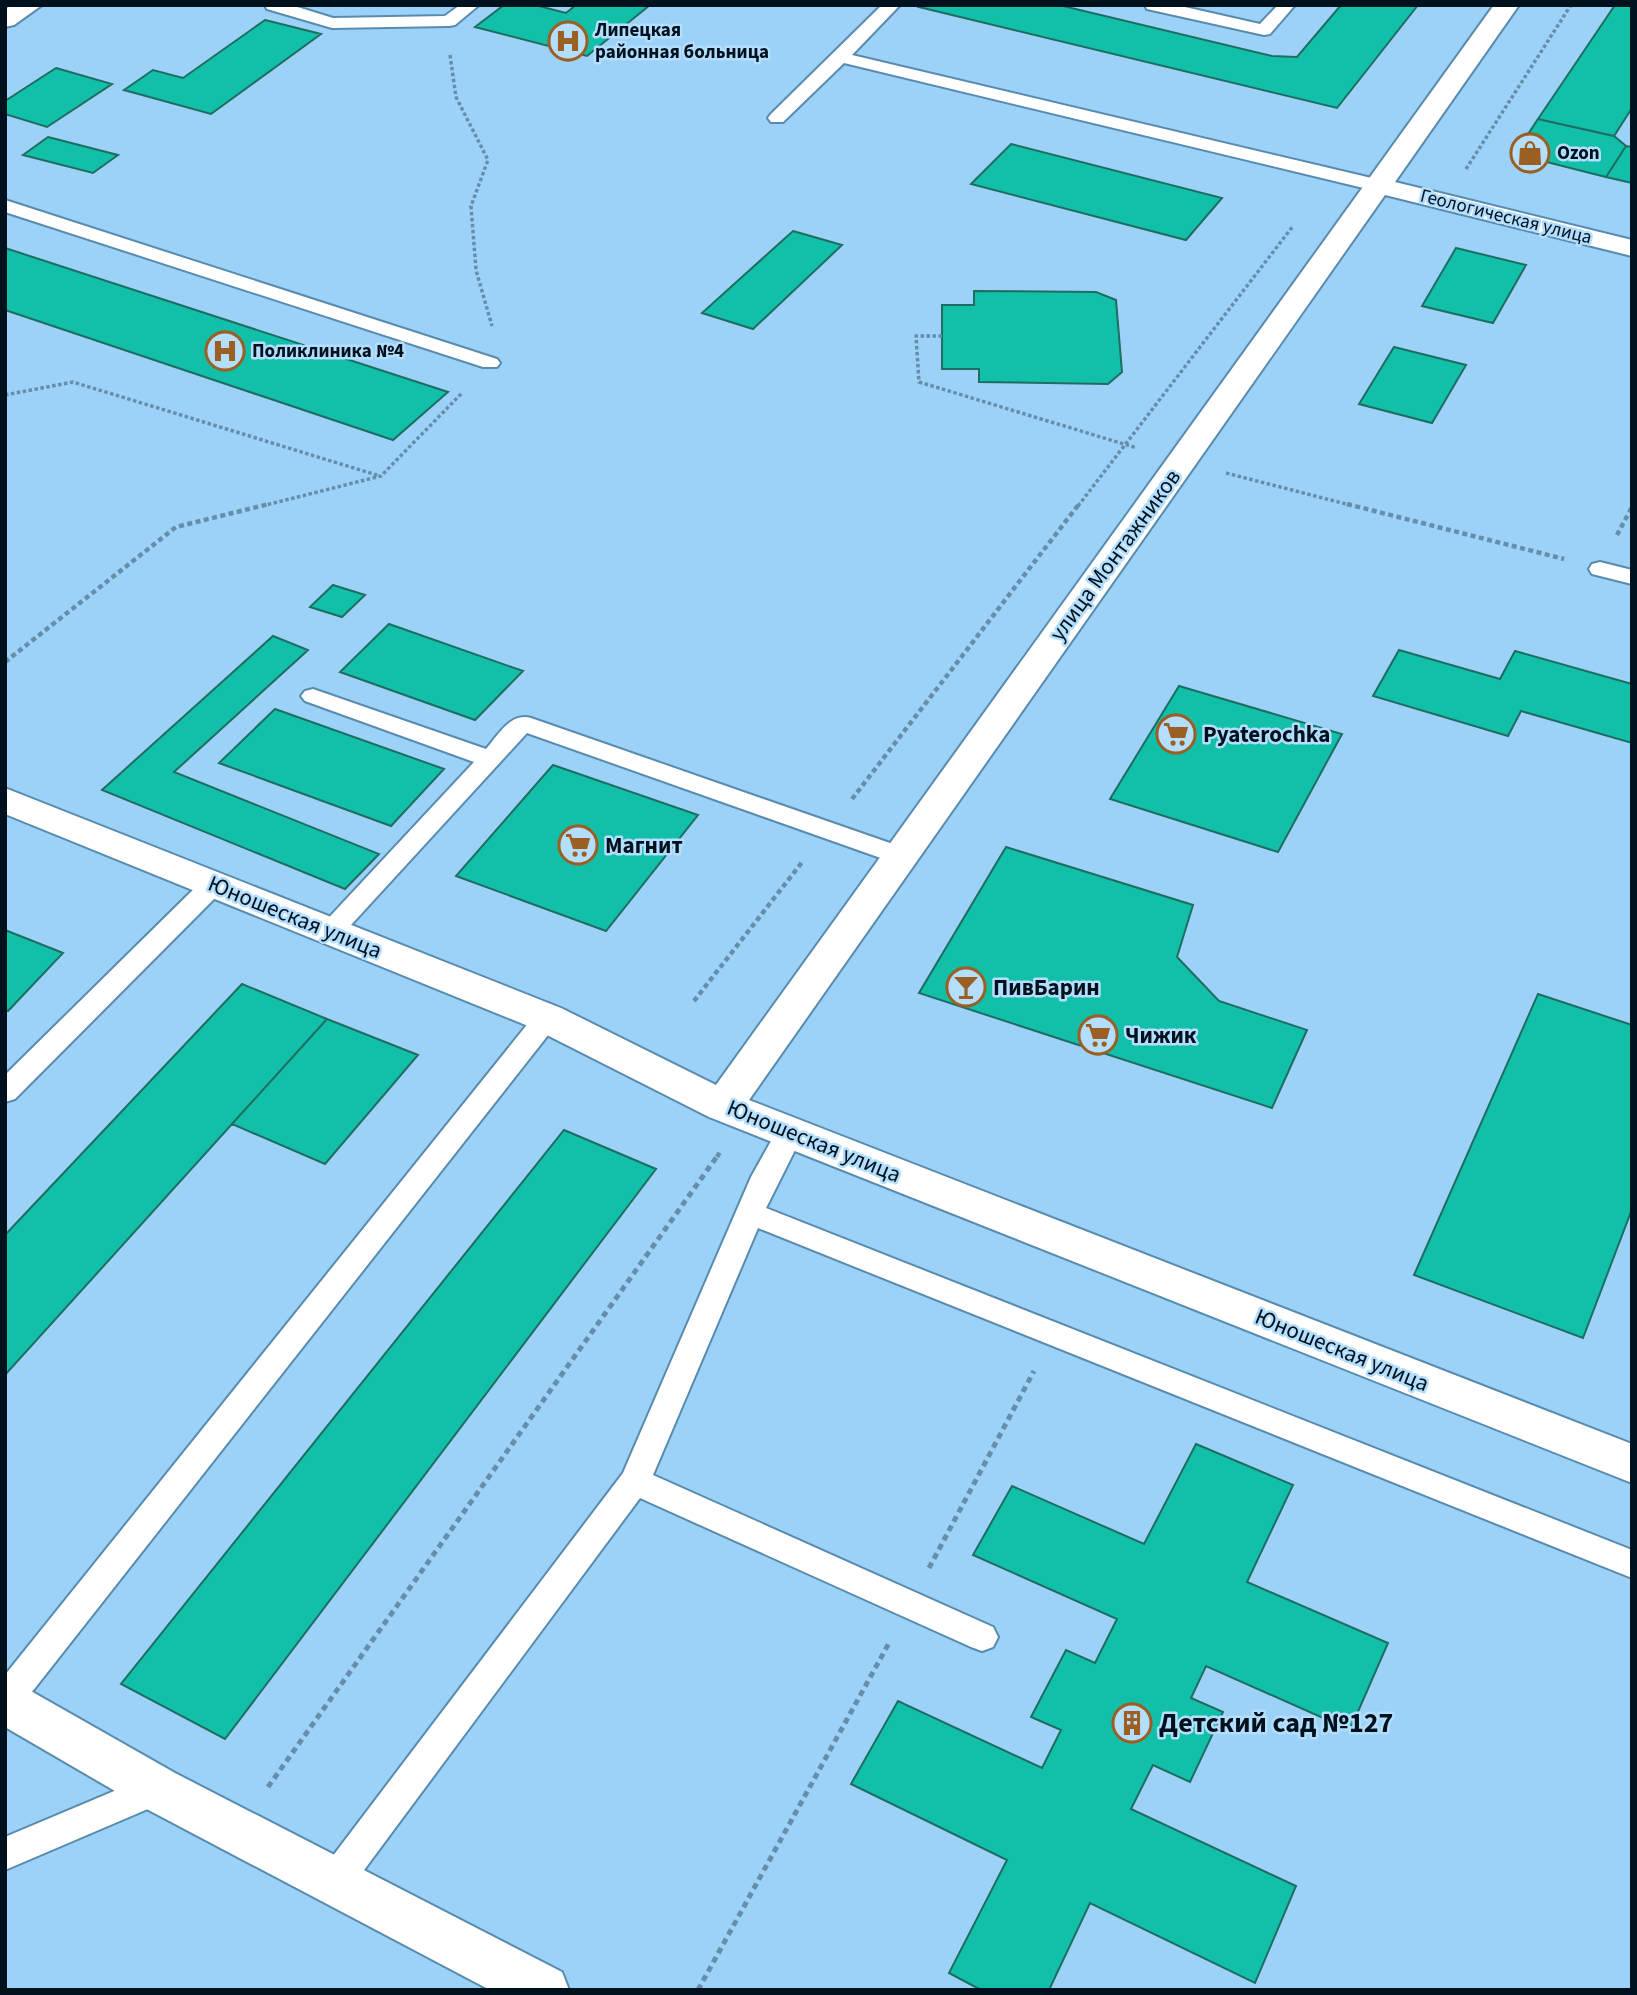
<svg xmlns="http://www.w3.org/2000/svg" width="1637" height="1995" viewBox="0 0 1637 1995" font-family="'Source Sans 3',sans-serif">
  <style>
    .building { fill: #12c0aa; stroke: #1e6d61; stroke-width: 2 }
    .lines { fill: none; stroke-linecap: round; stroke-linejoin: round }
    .service-casing { stroke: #588bae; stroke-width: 4 }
    .minor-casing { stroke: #588bae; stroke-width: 4 }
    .path-far2 { stroke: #668eab; stroke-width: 3.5; stroke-dasharray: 3.5 2.5; stroke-linecap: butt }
    .path-far1 { stroke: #668eab; stroke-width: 4.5; stroke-dasharray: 5 3.5; stroke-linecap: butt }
    .path { stroke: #668eab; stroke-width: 5; stroke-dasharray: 6 4.5; stroke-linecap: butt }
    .service { fill: #fff; fill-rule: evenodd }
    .minor { fill: #fff; fill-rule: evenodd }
    .labels { text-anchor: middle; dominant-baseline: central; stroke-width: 5; stroke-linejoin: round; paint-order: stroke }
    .far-poi-label { font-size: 19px; font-weight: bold; fill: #00111e; stroke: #b4defd; text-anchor: start }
    .far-street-label { font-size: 19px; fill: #00111e; stroke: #b4defd }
    .street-label { font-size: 23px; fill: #00111e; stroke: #b4defd }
    .poi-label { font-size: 23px; font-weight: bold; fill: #00111e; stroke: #b4defd; text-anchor: start }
    .near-poi-label { font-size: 28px; font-weight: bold; fill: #00111e; stroke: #b4defd; text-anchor: start }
  </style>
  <rect width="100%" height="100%" fill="#9dd2f8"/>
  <path class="building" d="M504,5h31l31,8 10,-8h74l-63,51 -112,-29z
    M922,5h137l213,51 25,1 44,-52h77l-81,103 -418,-101z
    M1615,5h17v103l-18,28 -76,-17z
    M265,20l56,14 -110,80 -87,-24 29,-20 30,8z
    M56,68l56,16 -65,43 -42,-13v-13z
    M1538,119l76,17 12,10 -20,31 -91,-23z
    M48,137l70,18 -25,18 -70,-18z
    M1011,144l211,54 -36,42 -215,-56z
    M1626,146l6,1v36l-26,-6z
    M793,231l49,14 -89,84 -51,-16z
    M5,248l443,144 -55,48 -388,-130z
    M1456,248l70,17 -33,58 -71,-17z
    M974,291l122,1 20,8 6,72 -14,12 -129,-2v-13h-37v-64h32z
    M1394,347l72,18 -34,58 -73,-19z
    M333,585l32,10 -23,22 -32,-10z
    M389,624l134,47 -48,49 -135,-48z
    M273,636l35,14 -134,122 205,82 -34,35 -243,-99z
    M1399,650l101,29 15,-28 117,33v59l-111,-32 -13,25 -135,-40z
    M1179,686l163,48 -64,118 -168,-53z
    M275,709l169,60 -53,57 -172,-63z
    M553,765l145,50 -92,116 -150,-55z
    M1006,847l187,58 -16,52 42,44 88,29 -35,78 -353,-115z
    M5,930l58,23 -55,58 -3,-1z
    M242,984l85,35 -322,356v-140z
    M1538,994l94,31v184l-49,129 -169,-63z
    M327,1019l91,36 -93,109 -93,-40z
    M564,1130l92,39 -431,570 -104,-55z
    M1196,1444l97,41 -46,97 141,61 -38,87 -144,-64 -15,32 32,14 -33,70 -37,-17 -22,44 165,77 -41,97 -165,-80 -41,87h-68l-32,-17 58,-113 -156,-76 47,-83 144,67 19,-38 -30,-13 35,-67 29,13 22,-44 -144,-64 39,-69 132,58z"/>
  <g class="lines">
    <g class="service-casing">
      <path id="service" d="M265,5h26l42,13 112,-2 15,-11h19l-24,20 -6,1 -117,2 -65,-19z
        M882,5h18l-48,50 528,125 9,6 -9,6 -536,-129 -61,59h-12l-3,-4 3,-4z
        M1145,5h31l84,19 18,-19h17l-25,29 -6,1 -117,-26z
        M5,200l492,159 3,4 -3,4h-14l-478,-155z
        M1600,562l32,8v14l-40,-10 -3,-5 3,-5z
        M313,689l173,60c12,-14 25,-37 45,-31l379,132 3,6 -3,6 -9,2 -9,-2 -365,-129 -187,204 -9,3 -9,-3 -4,-6 4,-6 152,-163 -169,-61 -4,-5 4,-5z
        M214,875l9,3 4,6 -4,6 -208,209 -10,3v-27l200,-197z
        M547,1008l9,3 4,7 -4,7 -539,686 -12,4v-40l533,-664z
        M790,1122l10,3 4,7 -38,76 866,342v28l-874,-350 -105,247 340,152 5,10 -5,10 -11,4 -11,-4 -331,-149 -293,395 -12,5 -12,-5 -5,-12 5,-12 300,-396 128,-296 29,-52z
        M157,1773l12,5 5,11 -5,11 -164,70v-33z"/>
    </g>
    <g class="minor-casing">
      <path id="minor" d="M12,5h30l-28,20 -9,2v-18z
        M1494,5h25l-124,177 237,58v16l-247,-61 -636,905 883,344v39l-923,-366 -176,-89 -528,-214v-26l556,220 155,77z
        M5,1679l17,7 153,87 387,199 7,18h-79l-351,-185 -134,-78z"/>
    </g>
    <path class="path-far2" d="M450,55l6,42 32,63 -17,46 5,64 16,56
      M1466,169l105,-164
      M942,336h-26l3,46 218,66
      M5,395l68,-13 307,94
      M1226,473l128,33
      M262,506l119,-30 81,-83
      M1078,506l215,-280"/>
    <path class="path-far1" d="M1347,504l217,55
      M1617,535l15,-28
      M5,662l171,-135 93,-23
      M852,799l227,-295
      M694,1001l109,-140
      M717,1157l3,-5"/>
    <path class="path" d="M929,1568l105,-197
      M268,1787l450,-632
      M698,1990l191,-347"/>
    <use href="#service" class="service"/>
    <use href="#minor" class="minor"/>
  </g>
  <defs>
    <g id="hospital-ring" transform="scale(2.0125)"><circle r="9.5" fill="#b4defd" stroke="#9b5e23" stroke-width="1.5"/><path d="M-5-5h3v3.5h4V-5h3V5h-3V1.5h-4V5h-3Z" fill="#9b5e23"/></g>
    <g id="shop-ring" transform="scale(2.0125)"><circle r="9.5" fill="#b4defd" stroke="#9b5e23" stroke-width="1.5"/><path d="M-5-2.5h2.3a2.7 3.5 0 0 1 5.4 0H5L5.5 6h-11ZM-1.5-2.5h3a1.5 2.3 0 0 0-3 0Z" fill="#9b5e23"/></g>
    <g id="supermarket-ring" transform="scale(2.0125)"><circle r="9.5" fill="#b4defd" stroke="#9b5e23" stroke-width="1.5"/><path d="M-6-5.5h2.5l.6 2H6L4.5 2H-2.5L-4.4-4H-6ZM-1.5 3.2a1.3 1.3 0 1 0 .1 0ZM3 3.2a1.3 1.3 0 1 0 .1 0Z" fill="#9b5e23"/></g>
    <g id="bar-ring" transform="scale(2.0125)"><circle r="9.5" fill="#b4defd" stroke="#9b5e23" stroke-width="1.5"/><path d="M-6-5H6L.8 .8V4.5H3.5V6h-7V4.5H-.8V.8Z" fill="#9b5e23"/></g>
    <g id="building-ring" transform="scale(2.0125)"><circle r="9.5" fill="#b4defd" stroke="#9b5e23" stroke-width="1.5"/><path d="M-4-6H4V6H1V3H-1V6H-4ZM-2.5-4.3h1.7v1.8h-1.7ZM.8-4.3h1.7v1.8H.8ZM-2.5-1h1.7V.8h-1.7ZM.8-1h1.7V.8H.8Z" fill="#9b5e23"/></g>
  </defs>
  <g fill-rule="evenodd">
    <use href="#hospital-ring" x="568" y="41"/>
    <use href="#shop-ring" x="1530" y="153"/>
    <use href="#hospital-ring" x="225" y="351"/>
    <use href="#supermarket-ring" x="1176" y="734"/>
    <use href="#supermarket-ring" x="578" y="845"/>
    <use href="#bar-ring" x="966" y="987"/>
    <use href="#supermarket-ring" x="1098" y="1035"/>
    <use href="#building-ring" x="1132" y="1723"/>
  </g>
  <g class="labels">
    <g class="far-poi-label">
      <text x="595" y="30">Липецкая<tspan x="595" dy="22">районная больница</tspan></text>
      <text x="1557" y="153">Ozon</text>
      <text x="252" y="351">Поликлиника №4</text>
    </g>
    <g class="far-street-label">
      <text transform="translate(1506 217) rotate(14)">Геологическая улица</text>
    </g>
    <g class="street-label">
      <text transform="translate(1115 555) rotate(-54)">улица Монтажников</text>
      <text transform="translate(295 917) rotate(22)">Юношеская улица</text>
      <text transform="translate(814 1141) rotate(22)">Юношеская улица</text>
      <text transform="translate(1342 1350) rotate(22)">Юношеская улица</text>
    </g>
    <g class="poi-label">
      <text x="1203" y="734">Pyaterochka</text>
      <text x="605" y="845">Магнит</text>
      <text x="993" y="987">ПивБарин</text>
      <text x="1125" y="1035">Чижик</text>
    </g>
    <g class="near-poi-label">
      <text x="1159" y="1723">Детский сад №127</text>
    </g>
  </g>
  <rect width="1637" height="1995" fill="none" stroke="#00111e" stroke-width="14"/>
</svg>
